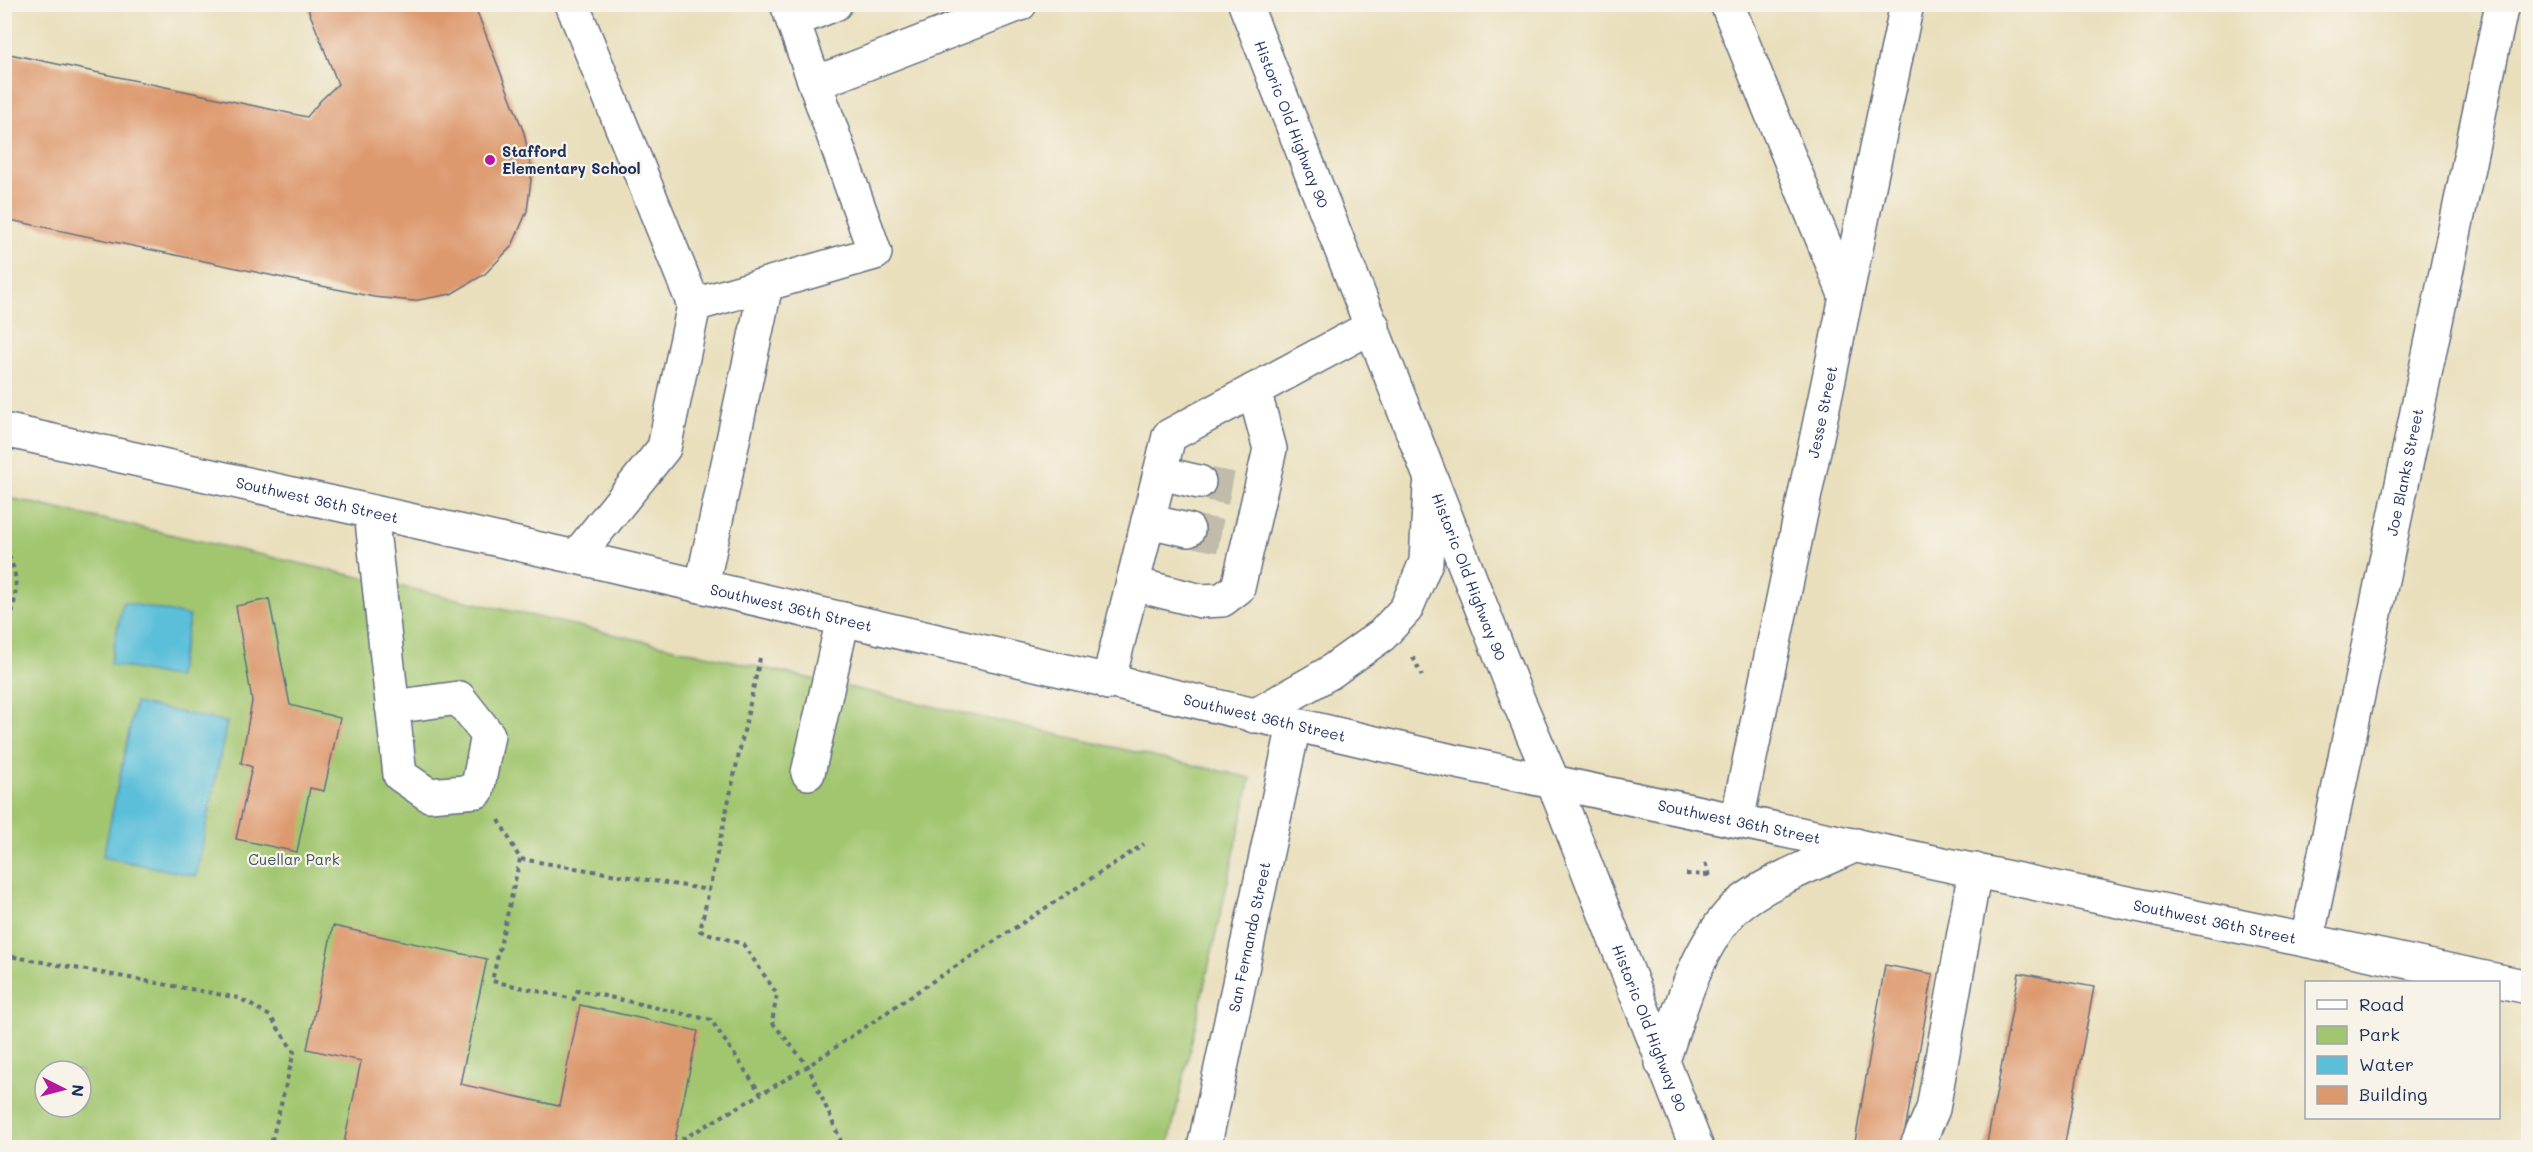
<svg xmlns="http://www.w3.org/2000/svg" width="2533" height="1152" viewBox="0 0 2533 1152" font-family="Mali,sans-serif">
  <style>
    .green { fill: #a2c66f; stroke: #5e7a66; stroke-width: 1.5; fill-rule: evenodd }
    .water { fill: #5cbfda; stroke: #3c779c; stroke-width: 1.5 }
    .building { fill: #dd996e }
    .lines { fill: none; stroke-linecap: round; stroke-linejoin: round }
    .minor-tunnel { stroke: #c0bca9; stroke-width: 33; stroke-dasharray: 33 16; stroke-linecap: butt }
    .minor-casing { stroke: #636d7f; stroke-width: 36 }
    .major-casing { stroke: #636d7f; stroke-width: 36 }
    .path { stroke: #636d7f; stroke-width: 4; stroke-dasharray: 4.5 4.5; stroke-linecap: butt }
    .minor { stroke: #fff; stroke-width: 33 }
    .major { stroke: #fff; stroke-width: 33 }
    .poi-dot { fill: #b5179e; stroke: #f7f3e8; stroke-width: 2 }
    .labels { text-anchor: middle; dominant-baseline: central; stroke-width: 4.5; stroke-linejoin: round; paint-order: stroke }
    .street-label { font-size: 15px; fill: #1b2f5e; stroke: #f7f3e8 }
    .poi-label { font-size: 15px; font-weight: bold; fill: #1b2f5e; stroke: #f7f3e8; text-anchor: start }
    .park-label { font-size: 15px; fill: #3d5562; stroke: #f7f3e8 }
  </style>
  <rect width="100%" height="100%" fill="#f7f3e8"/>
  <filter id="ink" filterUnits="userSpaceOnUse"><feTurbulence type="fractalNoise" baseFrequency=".0167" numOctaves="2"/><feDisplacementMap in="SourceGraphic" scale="12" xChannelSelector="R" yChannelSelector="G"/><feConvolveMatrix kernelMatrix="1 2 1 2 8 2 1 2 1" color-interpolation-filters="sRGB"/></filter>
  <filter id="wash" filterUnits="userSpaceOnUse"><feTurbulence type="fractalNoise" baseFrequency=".008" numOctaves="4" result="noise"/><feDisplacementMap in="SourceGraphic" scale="24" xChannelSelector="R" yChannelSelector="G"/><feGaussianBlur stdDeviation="1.35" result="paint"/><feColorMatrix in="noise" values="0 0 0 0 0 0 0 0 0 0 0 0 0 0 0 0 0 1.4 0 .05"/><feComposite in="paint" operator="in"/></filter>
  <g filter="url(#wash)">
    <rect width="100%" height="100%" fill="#e9dfbc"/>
    <path class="green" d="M5,497l1246,281 -83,369 -1163,1zM45,1071h36v36h-36z"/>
    <path class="water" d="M123,602l67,14 -13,62 -67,-14z
      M135,703l92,19 -31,154 -93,-19z"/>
    <g id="blocks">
      <path class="building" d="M306,4h168l50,129 8,39 -5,39 -15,35 -27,28 -34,20 -38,7 -39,-4 -369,-78v-166l302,64 14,-17 17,-16z
        M269,599l21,106 50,13 -16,73 -14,-3 -13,64 -61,-13 16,-72 -11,-4 11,-62 -16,-95z
        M333,926l154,33 -27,125 99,22 21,-101 118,26 -24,113 12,4h-343l18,-87 -54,-12z
        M1885,965l48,9 -31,174h-48z
        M2019,973l75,14 -30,161h-78z"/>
    </g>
  </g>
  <g filter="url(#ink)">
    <use href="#blocks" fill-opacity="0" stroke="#636d7f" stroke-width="1.5"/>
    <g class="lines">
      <path class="minor-tunnel" d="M1199,482l39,8
        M1188,530l37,7"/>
      <g class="minor-casing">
        <g id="minor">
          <path d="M572,4l122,301 -30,143 -88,109"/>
          <path d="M1727,4l119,293"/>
          <path d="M793,21l42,-17"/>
          <path d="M816,83l204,-79"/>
          <path d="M694,305l181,-52 -88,-249"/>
          <path d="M1160,473l39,9"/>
          <path d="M371,512l29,263 29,20 48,-4 11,-56 -29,-37 -67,9"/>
          <path d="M1148,521l40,9"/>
          <path d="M1133,584l68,17 21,-1 16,-12 32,-139 -16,-59"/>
          <path d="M702,586l64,-301"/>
          <path d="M1108,683l61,-247 204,-110"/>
          <path d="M808,773l35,-154"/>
          <path id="s1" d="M1737,820l170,-816"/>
          <path id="s2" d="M2307,940l195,-936"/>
          <path id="s3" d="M1204,1148l90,-423"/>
          <path d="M1916,1148l17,-39 42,-239"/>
        </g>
      </g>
      <g class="major-casing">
        <g id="major">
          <path id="s4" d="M1245,4l268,684 40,94 144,366"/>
          <path id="s5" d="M4,430l572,127 872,203 1080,227"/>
          <path d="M1254,716l75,-43 53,-38 24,-26 20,-47 4,-75"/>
          <path d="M1662,1063c18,-51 32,-110 69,-151 25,-27 91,-51 125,-67"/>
        </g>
      </g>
      <path class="path" d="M4,548c21,30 9,63 0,95
        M1413,657l9,19
        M760,658l-60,273 43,13 34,50 -5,28 36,44 36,82
        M4,819l3,6 -3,22
        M499,820l21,39 189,31
        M520,859l-28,122 82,18 4,-9 133,30 50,74 47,-28 119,-81 217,-141
        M1705,863l5,13
        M1686,874l24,1
        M4,955l235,43 31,18 24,36 -24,96
        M674,1144l87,-50"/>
      <use href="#minor" class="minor"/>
      <use href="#major" class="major"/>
    </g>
  </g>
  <circle class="poi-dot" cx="490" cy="160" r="6"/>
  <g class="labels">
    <g class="street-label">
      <text stroke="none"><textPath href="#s4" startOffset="129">Historic Old Highway 90</textPath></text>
      <text stroke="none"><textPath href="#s1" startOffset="417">Jesse Street</textPath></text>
      <text stroke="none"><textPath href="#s2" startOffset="478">Joe Blanks Street</textPath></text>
      <text stroke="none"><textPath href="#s5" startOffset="321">Southwest 36th Street</textPath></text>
      <text stroke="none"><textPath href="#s4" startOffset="615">Historic Old Highway 90</textPath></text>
      <text stroke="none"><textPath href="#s5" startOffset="807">Southwest 36th Street</textPath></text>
      <text stroke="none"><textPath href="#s5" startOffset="1293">Southwest 36th Street</textPath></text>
      <text stroke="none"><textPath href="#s5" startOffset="1779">Southwest 36th Street</textPath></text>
      <text stroke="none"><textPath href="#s5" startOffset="2265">Southwest 36th Street</textPath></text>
      <text stroke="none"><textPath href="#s3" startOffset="216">San Fernando Street</textPath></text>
      <text stroke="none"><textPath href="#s4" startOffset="1101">Historic Old Highway 90</textPath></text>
    </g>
    <g class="poi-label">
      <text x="502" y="151">Stafford<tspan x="502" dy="17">Elementary School</tspan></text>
    </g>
    <g class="park-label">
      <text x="294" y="859">Cuellar Park</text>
    </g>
  </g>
  <rect width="2533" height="1152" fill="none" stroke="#f7f3e8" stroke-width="24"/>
  <rect x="2305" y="981" width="195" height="138" fill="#f7f3e8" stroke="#9fa5b1" stroke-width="1.5"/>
  <rect x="2317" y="1000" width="30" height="9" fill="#ffffff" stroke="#9fa5b1" stroke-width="1.5"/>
  <text x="2359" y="1011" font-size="18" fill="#1b2f5e">Road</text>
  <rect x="2317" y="1026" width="30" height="18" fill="#a2c66f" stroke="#9fa5b1" stroke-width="1.5"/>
  <text x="2359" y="1041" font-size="18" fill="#1b2f5e">Park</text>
  <rect x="2317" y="1056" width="30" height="18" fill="#5cbfda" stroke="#9fa5b1" stroke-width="1.5"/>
  <text x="2359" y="1071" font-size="18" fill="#1b2f5e">Water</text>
  <rect x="2317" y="1086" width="30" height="18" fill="#dd996e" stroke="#9fa5b1" stroke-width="1.5"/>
  <text x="2359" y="1101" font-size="18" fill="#1b2f5e">Building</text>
  <g transform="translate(63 1089) rotate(96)"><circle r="28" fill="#f7f3e8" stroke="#9fa5b1" stroke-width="1.5"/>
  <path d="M0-4.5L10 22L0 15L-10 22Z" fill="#b5179e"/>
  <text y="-9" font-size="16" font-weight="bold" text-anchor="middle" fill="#1b2f5e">N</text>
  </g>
</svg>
